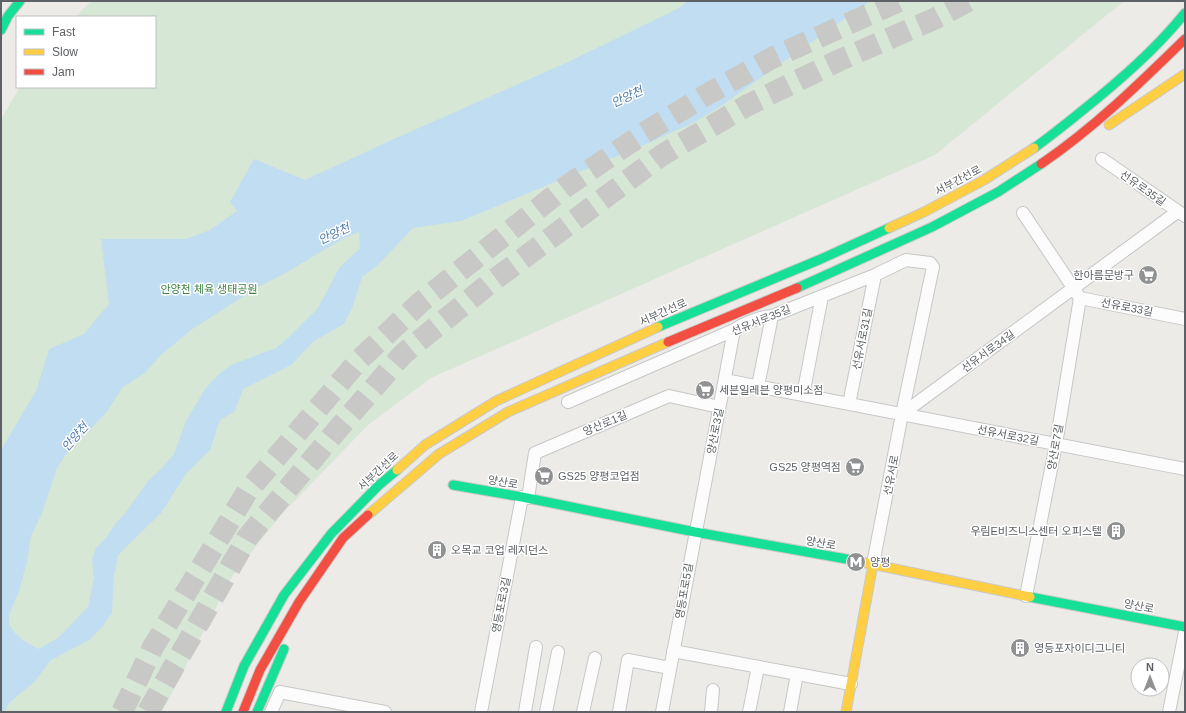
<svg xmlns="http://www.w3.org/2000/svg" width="1186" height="713" viewBox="0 0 1186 713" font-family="Arial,'Noto Sans KR',sans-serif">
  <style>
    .green { fill: #d7e7d5 }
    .water { fill: #c0ddf2; fill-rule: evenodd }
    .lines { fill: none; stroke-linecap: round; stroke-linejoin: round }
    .highway-tunnel { stroke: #c8c8c7; stroke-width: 22; stroke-dasharray: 22 11; stroke-linecap: butt }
    .street-casing { stroke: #c7c7c7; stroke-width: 14 }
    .fast-casing { stroke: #c9c9c9; stroke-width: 11 }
    .slow-casing { stroke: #c9c9c9; stroke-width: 11 }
    .jam-casing { stroke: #c9c9c9; stroke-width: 11 }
    .street { stroke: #fcfcfc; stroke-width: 12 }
    .fast { stroke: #16e098; stroke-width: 9 }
    .slow { stroke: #ffcf43; stroke-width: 9 }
    .jam { stroke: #f24e42; stroke-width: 9 }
    .labels { text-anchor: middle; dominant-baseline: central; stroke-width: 3; stroke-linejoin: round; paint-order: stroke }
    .street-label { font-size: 11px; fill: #5d6165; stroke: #fff }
    .poi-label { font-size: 11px; fill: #5d6165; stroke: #fff; text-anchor: start }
    .park-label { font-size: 11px; fill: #3e8341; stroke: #fff }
    .water-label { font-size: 12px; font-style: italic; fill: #4b78a8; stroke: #fff }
  </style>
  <rect width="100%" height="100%" fill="#ecebe8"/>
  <path class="green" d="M91,1h1033l-189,154 -504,223 -63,47 -88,91 -47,59 -71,137h-161v-593l19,-32h135v-70h-79z"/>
  <path class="water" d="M688,1h182l-152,107 -27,16 -54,24 -176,73 -48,7 -35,37 -16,12 -9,29 -9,18 -30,17 -23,24 -48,24 -8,22 -15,9 -10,30 -24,24 -25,39 -43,42 -4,21 -2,37 -10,14 -13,13 -38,20 -17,22 -26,22 -3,8h-4v-262l35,-59 13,-42 35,-15 25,-30 -8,-65h85l24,-9 27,-19 -7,-9 24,-43 51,21 91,-42 172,-76 111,-54zM359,232l1,16 -21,20 -21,40 -29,29 -13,11 -45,17 -13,10 -13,14 -19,32 -12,33 -11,13 -14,13 -26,36 -8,8 -9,14 -10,10 -4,11 2,19 -6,29 -30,31 -20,11 -14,-8 -10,-9 -5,-8v-9l10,-24 8,-29 4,-26 11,-23 15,-45 10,-15 40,-41 15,-24 24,-16 14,-16 31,-26 67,-43 26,-13 60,-36z"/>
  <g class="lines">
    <path class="highway-tunnel" d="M122,712l31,-65 94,-155 112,-132 62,-58 71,-57 72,-57 80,-55 62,-38 66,-37 127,-57
      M148,712l99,-174 85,-102 71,-82 87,-71 172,-128 86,-50 92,-45 94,-41 34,-18"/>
    <g class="street-casing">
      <path id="street" d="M1102,159l83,57
        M1023,213l57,85 105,21
        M725,380l460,89
        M758,386l14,-70
        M803,395l19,-99
        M568,402l166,-72c10,-7 25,-13 38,-14l103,-41 31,-15 24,3 3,4 -31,147 -29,150
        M849,404l26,-129
        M902,414l275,-202
        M528,498l7,-45 134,-57 50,11
        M1026,596l30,-152 24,-146
        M673,651l178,33
        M271,712l9,-20 105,20
        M481,712l41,-215
        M525,712l11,-65
        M546,712l12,-60
        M583,712l12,-54
        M619,712l9,-52 42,8
        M662,712l72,-382
        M711,712l2,-22
        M749,712l9,-45
        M790,712l7,-38
        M1169,712l16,-80"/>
    </g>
    <g class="fast-casing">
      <path id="fast" d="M1,30l7,-14 12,-15
        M1034,148c17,-12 33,-25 49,-38 36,-29 72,-60 102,-97
        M797,288l135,-61 66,-35 43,-28
        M658,327l163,-68 68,-31
        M453,485l69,12 173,35 157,28
        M1030,597l155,30
        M226,712l18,-46 40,-71 47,-61 48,-49 18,-15
        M257,712l27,-63"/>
    </g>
    <g class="slow-casing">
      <path id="slow" d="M1109,125l76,-51
        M889,228l35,-16 60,-32 50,-32
        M397,470l28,-25 71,-44 162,-74
        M368,515l71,-61 69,-42 160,-70
        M852,560l178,37
        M846,712l27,-148"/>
    </g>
    <g class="jam-casing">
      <path id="jam" d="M1041,164c53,-36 99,-81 144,-125
        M668,342l129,-54
        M243,712l17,-42 39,-68 44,-64 25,-23"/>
    </g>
    <use href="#street" class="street"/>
    <use href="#fast" class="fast"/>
    <use href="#slow" class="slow"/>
    <use href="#jam" class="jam"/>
  </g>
  <defs>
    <g id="supermarket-disc" transform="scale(1)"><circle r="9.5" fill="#8f9193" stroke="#fff"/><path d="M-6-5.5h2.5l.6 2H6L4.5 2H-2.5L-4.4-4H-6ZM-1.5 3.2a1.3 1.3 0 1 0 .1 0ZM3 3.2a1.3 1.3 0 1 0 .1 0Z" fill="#fff"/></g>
    <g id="building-disc" transform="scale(1)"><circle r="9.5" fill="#8f9193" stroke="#fff"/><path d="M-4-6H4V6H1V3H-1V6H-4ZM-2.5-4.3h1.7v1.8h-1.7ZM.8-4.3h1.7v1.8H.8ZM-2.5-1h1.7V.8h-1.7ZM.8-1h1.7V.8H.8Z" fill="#fff"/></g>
    <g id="metro-disc" transform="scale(1)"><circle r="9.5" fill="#8f9193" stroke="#fff"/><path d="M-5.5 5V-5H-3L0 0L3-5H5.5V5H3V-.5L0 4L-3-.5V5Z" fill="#fff"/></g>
  </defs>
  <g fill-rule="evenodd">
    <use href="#supermarket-disc" x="1148" y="275"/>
    <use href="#supermarket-disc" x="705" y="390"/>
    <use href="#supermarket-disc" x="855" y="467"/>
    <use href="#supermarket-disc" x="544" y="476"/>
    <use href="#building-disc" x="1116" y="531"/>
    <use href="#building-disc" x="437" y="550"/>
    <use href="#metro-disc" x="856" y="562"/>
    <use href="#building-disc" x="1020" y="648"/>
  </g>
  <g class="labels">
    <g class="street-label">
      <text transform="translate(958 180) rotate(-28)">서부간선로</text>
      <text transform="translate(1143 188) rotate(35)">선유로35길</text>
      <text transform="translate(1127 307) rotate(11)">선유로33길</text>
      <text transform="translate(663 312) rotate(-24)">서부간선로</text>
      <text transform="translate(761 320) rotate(-22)">선유서로35길</text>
      <text transform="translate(862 339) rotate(-79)">선유서로31길</text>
      <text transform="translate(988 351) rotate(-36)">선유서로34길</text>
      <text transform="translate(605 423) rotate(-23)">양산로1길</text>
      <text transform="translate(715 431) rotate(-79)">양산로3길</text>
      <text transform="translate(1008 435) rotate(11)">선유서로32길</text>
      <text transform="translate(1055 447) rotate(-80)">양산로7길</text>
      <text transform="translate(378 471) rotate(-43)">서부간선로</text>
      <text transform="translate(891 475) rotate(-79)">선유서로</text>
      <text transform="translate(503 482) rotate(10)">양산로</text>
      <text transform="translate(821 543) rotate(10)">양산로</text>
      <text transform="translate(684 591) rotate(-80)">영등포로5길</text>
      <text transform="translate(501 605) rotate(-79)">영등포로3길</text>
      <text transform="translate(1139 606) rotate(11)">양산로</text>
    </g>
    <g class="poi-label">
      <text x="1134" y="275" text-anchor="end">한아름문방구</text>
      <text x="719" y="390">세븐일레븐 양평미소점</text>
      <text x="841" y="467" text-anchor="end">GS25 양평역점</text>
      <text x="558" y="476">GS25 양평코업점</text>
      <text x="1102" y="531" text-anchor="end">우림E비즈니스센터 오피스텔</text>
      <text x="451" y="550">오목교 코업 레지던스</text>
      <text x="870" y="562">양평</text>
      <text x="1034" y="648">영등포자이디그니티</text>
    </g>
    <g class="park-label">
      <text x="209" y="289">안양천 체육 생태공원</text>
    </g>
    <g class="water-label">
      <text transform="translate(627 97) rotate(-25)">안양천</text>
      <text transform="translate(334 234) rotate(-25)">안양천</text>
      <text transform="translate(75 437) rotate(-49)">안양천</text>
    </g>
  </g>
  <rect width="1186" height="713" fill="none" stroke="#5d6165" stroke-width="4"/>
  <rect x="16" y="16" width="140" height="72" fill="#ffffff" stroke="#bec0c1"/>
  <rect x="24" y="29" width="20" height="6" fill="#16e098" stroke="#bec0c1"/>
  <text x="52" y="36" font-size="12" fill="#5d6165">Fast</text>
  <rect x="24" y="49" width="20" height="6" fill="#ffcf43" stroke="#bec0c1"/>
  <text x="52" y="56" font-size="12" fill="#5d6165">Slow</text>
  <rect x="24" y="69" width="20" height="6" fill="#f24e42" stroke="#bec0c1"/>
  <text x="52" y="76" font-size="12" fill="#5d6165">Jam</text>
  <g transform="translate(1150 677)"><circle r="19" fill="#ffffff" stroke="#bec0c1"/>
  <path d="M0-3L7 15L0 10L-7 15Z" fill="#8f9193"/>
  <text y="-6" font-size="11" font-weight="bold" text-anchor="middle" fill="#5d6165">N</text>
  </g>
</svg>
